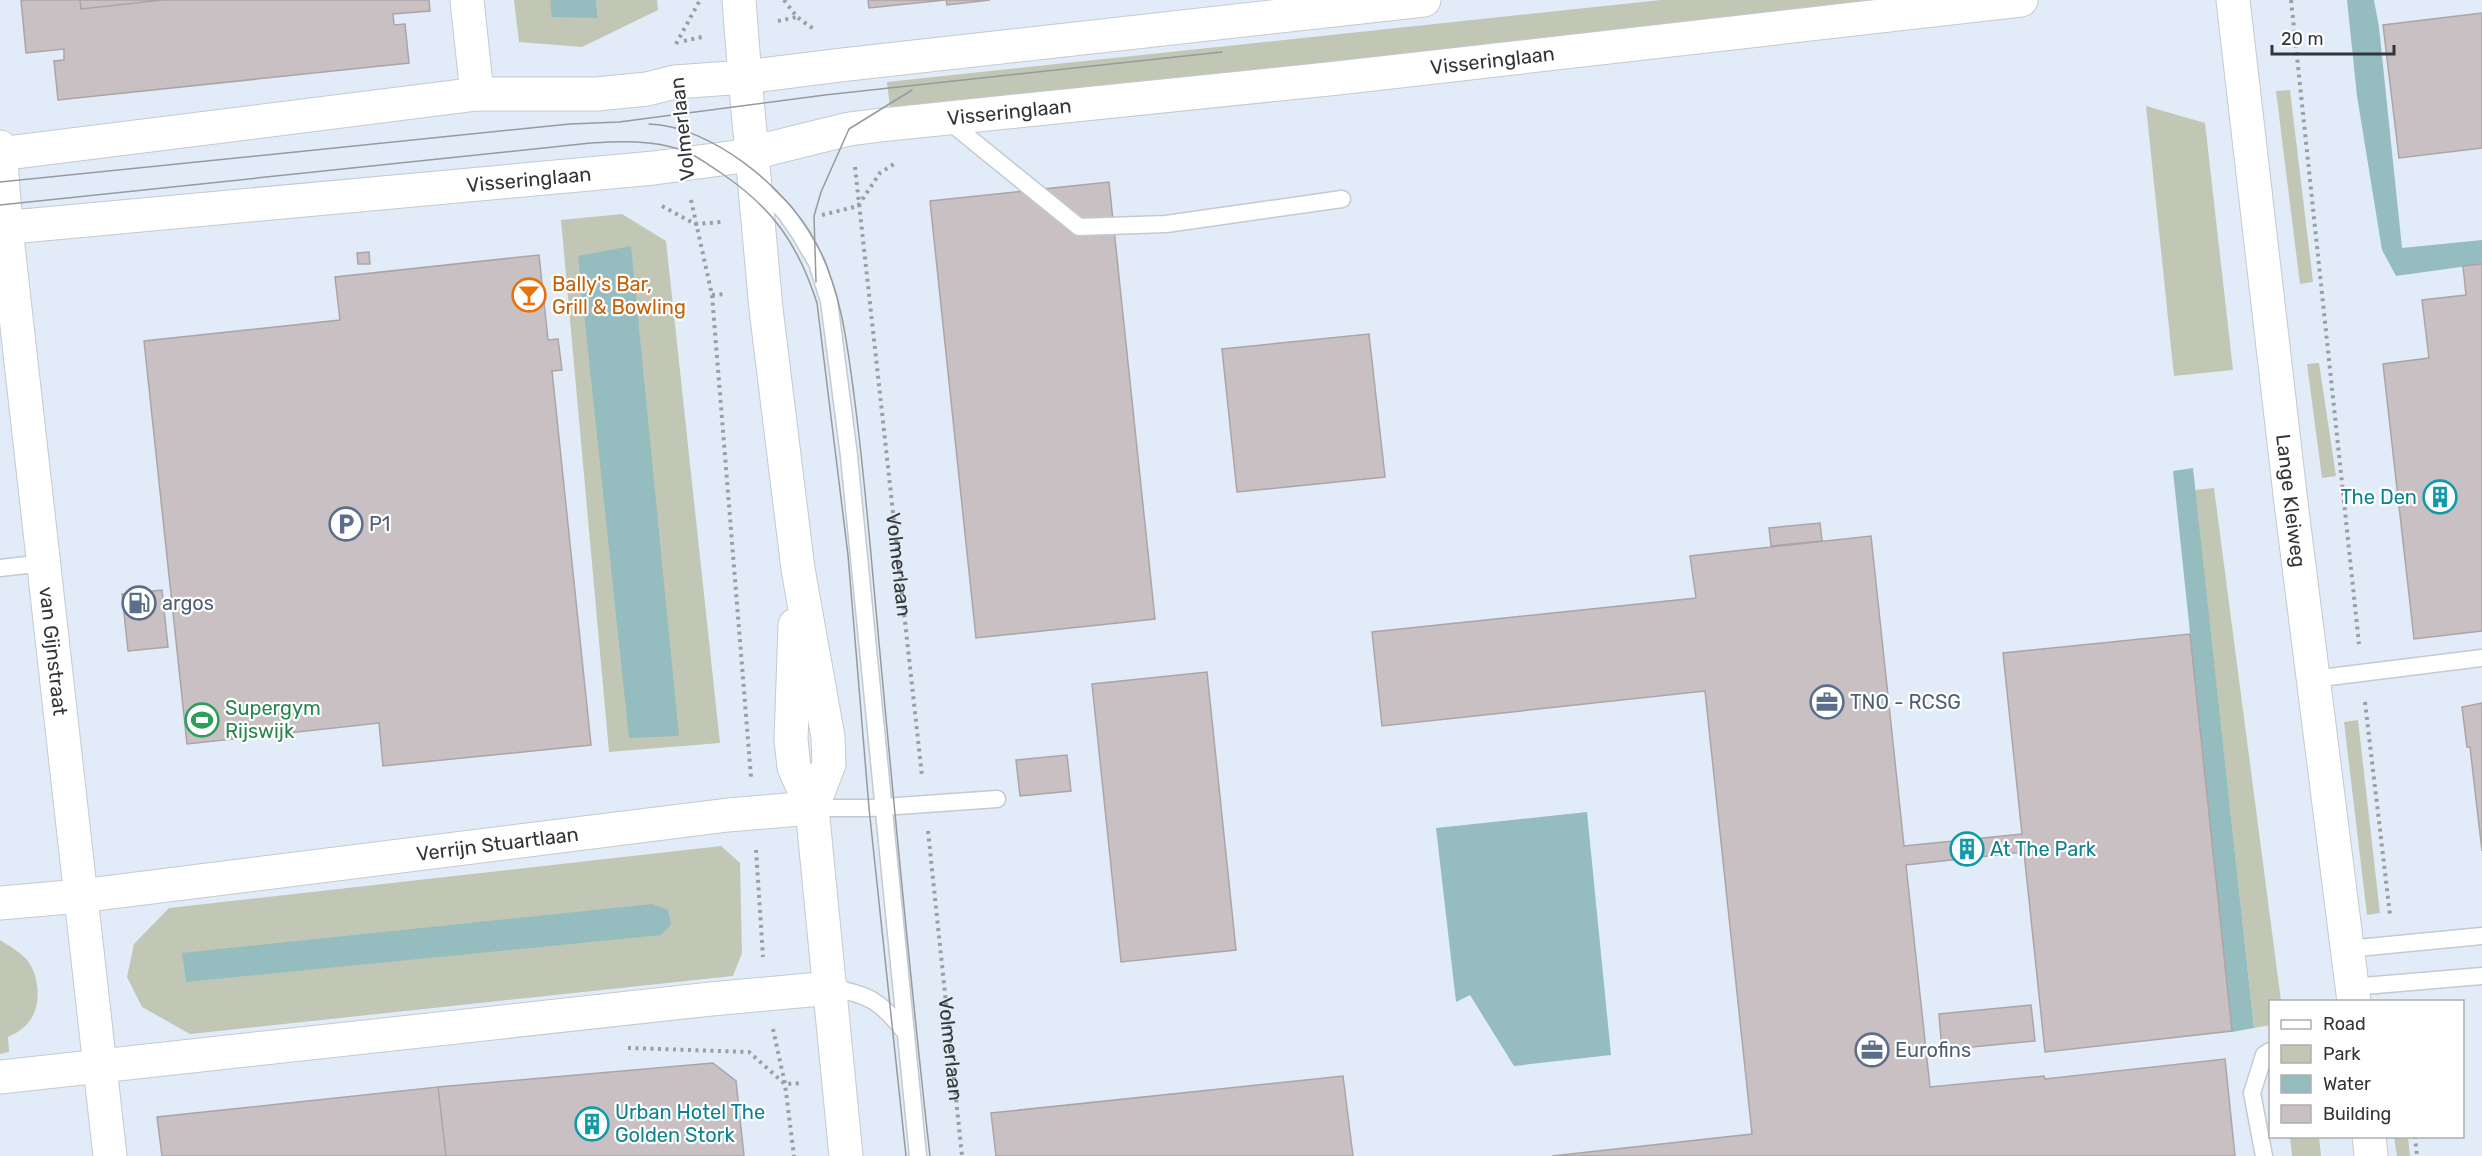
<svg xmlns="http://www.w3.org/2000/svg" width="2482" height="1156" viewBox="0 0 2482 1156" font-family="Rubik,sans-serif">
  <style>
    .built { fill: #e1ecf8; fill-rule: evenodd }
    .green { fill: #c1c7b4 }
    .water { fill: #95bdbf }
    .building { fill: #c9c0c3; stroke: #aca4a7; stroke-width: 1.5 }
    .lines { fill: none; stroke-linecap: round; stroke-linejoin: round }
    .lane-casing { stroke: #c4cacf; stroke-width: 19 }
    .street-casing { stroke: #c4cacf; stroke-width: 35 }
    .secondary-casing { stroke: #c4cacf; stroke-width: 35 }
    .path { stroke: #9b9fa3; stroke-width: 4; stroke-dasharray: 3 4.5; stroke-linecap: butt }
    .lane { stroke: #fff; stroke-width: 16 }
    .street { stroke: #fff; stroke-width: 33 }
    .secondary { stroke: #fff; stroke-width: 33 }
    .tram { stroke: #959a9e; stroke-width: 1.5 }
    .labels { text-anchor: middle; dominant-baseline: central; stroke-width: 4.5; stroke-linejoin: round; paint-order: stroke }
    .street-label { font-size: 20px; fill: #333638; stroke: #fff }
    .food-label { font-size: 20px; fill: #c56008; stroke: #fff; text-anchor: start }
    .culture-label { font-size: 20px; fill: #0d838f; stroke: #fff; text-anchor: start }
    .service-label { font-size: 20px; fill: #4e5e75; stroke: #fff; text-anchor: start }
    .leisure-label { font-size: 20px; fill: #27864d; stroke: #fff; text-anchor: start }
  </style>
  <rect width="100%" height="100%" fill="#f2f8fe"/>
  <path class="built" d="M0,0h2482v1156h-2482zM2270,1002h192v134h-192z"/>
  <path class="green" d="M514,0h36l3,17h45l-2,-17h61l1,10 -76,37 -63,-5z
    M1661,0h353l-1123,117 -4,-35z
    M2290,90l23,192 -13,2 -24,-193z
    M2146,106l59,17 28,247 -59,6z
    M622,214l44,27 54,502 -111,9 -48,-532z
    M2319,363l17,113 -14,2 -15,-114z
    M2214,488l67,513 -11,1v23l-16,3 -59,-538z
    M2358,720l22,193 -13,2 -23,-193z
    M721,846l19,17 2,90 -9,23 -543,58 -48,-27 -15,-30 7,-33 35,-36z
    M0,940c9,6 20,12 27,20 13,16 15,47 1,63 -6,7 -12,10 -20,14l1,15 -9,2z
    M2290,1137h29l2,19h-29z
    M2394,1137h14l2,19h-13z"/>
  <path class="water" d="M550,0h46l2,18 -46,-1z
    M2347,0h27l5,27 23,221 80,-8v24l-86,12 -14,-26 -25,-154z
    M631,246l48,490 -50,2 -51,-482z
    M2193,468l61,560 -22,4 -59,-561z
    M1587,812l24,243 -97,11 -44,-71 -14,7 -20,-174z
    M652,904l16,6 3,15 -10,10 -475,47 -4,-29z"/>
  <path class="building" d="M21,0h59l1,9 82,-9h266l1,11 -37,3 1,11 11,-1 4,39 -351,37 -4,-39 10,-1v-11l-38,4z
    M80,0h83l-82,9z
    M868,0h77l-76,8z
    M946,0h44l-43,5z
    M2482,13v135l-83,10 -16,-133z
    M1109,182l46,437 -179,19 -46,-437z
    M369,252l1,12h-12l-1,-11z
    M539,255l9,85 10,-1 4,31 -10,1 39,374 -208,21 -4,-43 -192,21 -43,-403 196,-21 -5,-43z
    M2482,264v367l-68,8 -31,-275 46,-6 -7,-58 44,-5 -3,-29z
    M1369,334l16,143 -148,15 -15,-143z
    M1820,523l2,18 -51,5 -2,-18z
    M1871,536l33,310 118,-12 -19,-181 187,-19 42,397 -187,21 -21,-200 -118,13 24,222 114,-11 1,3 180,-20 10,97h-683l200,-22 -47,-443 -323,35 -10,-94 324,-34 -6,-42z
    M162,590l6,57 -40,4 -6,-57z
    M1207,672l29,278 -115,12 -29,-278z
    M2482,703v148l-12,-104h-3l-5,-40z
    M1067,755l4,36 -51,5 -4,-36z
    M2031,1005l4,36 -93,9 -3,-36z
    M713,1063l23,18 8,75h-298l-8,-69z
    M1343,1076l10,80h-357l-5,-43z
    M438,1087l8,69h-284l-5,-39z"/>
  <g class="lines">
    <g class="lane-casing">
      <path id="lane" d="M946,119l133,108 87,-3 176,-25
        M758,186l27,26 15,22 17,29 12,38 20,155 69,700
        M0,568l44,-5
        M2313,679l169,-21
        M812,808h57l128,-9
        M2347,949l135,-13
        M2352,987l130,-11
        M831,988c38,6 50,14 73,43
        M2264,1156l-12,-63 12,-38 6,-4"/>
    </g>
    <g class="street-casing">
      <g id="street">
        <path d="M467,0l10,94"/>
        <path d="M739,0l6,77"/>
        <path id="s3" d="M2233,0l58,503 63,499"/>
        <path id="s4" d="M0,147l6,81 104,928"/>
        <path d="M2369,1136l2,20"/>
      </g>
    </g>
    <g class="secondary-casing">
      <g id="secondary">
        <path d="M745,77l21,232 32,260 30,168 1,27 -17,44"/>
        <path d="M0,154l477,-60h120l50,-5 28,-7 70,-5 96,-12 583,-65"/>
        <path id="s5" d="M0,228l654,-60 82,-11 113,-28 32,-4 457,-47 683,-78"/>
        <path d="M795,625l-4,115 3,27 18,41 34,348"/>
        <path id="s6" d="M0,903l80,-7 648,-81 84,-7"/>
        <path d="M0,1077l711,-78 120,-11"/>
      </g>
    </g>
    <g class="path">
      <path d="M784,0l13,17 18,13"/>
      <path d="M2291,0l68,644"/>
      <path d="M778,21l19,-4"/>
      <path d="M684,41l22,-5"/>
      <path d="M676,44l24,-44"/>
      <path id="s1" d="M855,167l67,609"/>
      <path d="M691,200l21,95 39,482"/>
      <path d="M662,206l33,18 27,-2"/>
      <path d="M822,215l36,-9 22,-33 17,-11"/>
      <path d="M712,295l14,-1"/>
      <path d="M2365,702l25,213"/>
      <path id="s2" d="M928,831l34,325"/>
      <path d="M756,850l7,107"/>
      <path d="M773,1029l12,55 9,72"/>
      <path d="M628,1048l121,4 36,32 18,-1"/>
      <path d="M2415,1136l2,20"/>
    </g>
    <use href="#lane" class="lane"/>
    <use href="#street" class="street"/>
    <use href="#secondary" class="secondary"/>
    <path class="tram" d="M649,124c62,2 138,64 166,117 26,48 32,101 39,154 9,68 15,136 21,204 17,186 34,372 55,557
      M0,182l570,-58 49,-2 206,-27 397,-43
      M0,205l591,-62c31,-2 60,-3 91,7 14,5 27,15 39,23 52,35 77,71 96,130l31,252 21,253 37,348
      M816,282l-2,-66 7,-24 28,-63 63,-39"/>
  </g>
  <defs>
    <g id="bar-ring" transform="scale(1.725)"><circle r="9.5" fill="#fff" stroke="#e8710a" stroke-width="1.5"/><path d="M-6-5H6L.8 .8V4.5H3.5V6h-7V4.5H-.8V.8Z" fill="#e8710a"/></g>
    <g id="building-ring" transform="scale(1.725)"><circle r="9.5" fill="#fff" stroke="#0f9aa8" stroke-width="1.5"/><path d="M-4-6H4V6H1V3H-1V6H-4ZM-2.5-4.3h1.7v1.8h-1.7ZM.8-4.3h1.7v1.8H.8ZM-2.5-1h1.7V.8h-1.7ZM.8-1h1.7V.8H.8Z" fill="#0f9aa8"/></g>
    <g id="parking-ring" transform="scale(1.725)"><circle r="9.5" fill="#fff" stroke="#5c6f8a" stroke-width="1.5"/><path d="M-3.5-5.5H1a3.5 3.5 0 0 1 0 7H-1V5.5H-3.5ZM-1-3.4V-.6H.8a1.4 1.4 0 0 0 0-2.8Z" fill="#5c6f8a"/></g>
    <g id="fuel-ring" transform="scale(1.725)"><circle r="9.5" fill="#fff" stroke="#5c6f8a" stroke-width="1.5"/><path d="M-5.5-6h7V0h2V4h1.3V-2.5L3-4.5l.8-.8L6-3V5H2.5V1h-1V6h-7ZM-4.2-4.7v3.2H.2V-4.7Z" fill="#5c6f8a"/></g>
    <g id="office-ring" transform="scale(1.725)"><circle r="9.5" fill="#fff" stroke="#5c6f8a" stroke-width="1.5"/><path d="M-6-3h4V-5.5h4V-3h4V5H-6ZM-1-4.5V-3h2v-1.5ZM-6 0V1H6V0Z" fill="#5c6f8a"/></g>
    <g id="stadium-ring" transform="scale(1.725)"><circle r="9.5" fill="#fff" stroke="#2e9e5b" stroke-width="1.5"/><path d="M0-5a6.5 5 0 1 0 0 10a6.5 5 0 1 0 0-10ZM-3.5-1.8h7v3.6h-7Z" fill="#2e9e5b"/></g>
  </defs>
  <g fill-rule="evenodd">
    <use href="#bar-ring" x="529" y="295"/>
    <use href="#building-ring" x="2440" y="497"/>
    <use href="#parking-ring" x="346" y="524"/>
    <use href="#fuel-ring" x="139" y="603"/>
    <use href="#office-ring" x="1827" y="702"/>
    <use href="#stadium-ring" x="202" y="720"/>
    <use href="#building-ring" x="1967" y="849"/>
    <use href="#office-ring" x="1872" y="1050"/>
    <use href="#building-ring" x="592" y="1124"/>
  </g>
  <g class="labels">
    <g class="street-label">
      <text stroke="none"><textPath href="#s5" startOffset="1503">Visseringlaan</textPath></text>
      <text stroke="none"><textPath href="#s5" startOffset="1017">Visseringlaan</textPath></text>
      <text transform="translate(682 129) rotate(-96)">Volmerlaan</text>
      <text stroke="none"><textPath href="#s5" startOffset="531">Visseringlaan</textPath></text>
      <text stroke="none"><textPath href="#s3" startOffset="504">Lange Kleiweg</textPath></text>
      <text stroke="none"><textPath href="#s1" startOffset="400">Volmerlaan</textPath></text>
      <text stroke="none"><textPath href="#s4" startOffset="507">van Gijnstraat</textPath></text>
      <text stroke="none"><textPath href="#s6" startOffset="501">Verrijn Stuartlaan</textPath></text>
      <text stroke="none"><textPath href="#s2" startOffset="219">Volmerlaan</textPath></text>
    </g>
    <g class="food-label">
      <text x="552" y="284">Bally's Bar,<tspan x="552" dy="23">Grill &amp; Bowling</tspan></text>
    </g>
    <g class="culture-label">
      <text x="2417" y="497" text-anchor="end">The Den</text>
      <text x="1990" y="849">At The Park</text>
      <text x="615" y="1112">Urban Hotel The<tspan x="615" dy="23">Golden Stork</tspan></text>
    </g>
    <g class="service-label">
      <text x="369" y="524">P1</text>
      <text x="162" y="603">argos</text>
      <text x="1850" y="702">TNO - RCSG</text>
      <text x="1895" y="1050">Eurofins</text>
    </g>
    <g class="leisure-label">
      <text x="225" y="708">Supergym<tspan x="225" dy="23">Rijswijk</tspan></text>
    </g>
  </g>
  <rect x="2269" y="1000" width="195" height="138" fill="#ffffff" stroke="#adafaf" stroke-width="1.5"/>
  <rect x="2281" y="1020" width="30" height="9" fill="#ffffff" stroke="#adafaf" stroke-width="1.5"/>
  <text x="2323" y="1030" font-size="18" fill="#333638">Road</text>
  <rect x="2281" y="1045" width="30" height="18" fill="#c1c7b4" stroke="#adafaf" stroke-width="1.5"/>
  <text x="2323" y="1060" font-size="18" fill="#333638">Park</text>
  <rect x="2281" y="1075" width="30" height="18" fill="#95bdbf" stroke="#adafaf" stroke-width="1.5"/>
  <text x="2323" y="1090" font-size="18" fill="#333638">Water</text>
  <rect x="2281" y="1105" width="30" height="18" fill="#c9c0c3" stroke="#adafaf" stroke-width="1.5"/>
  <text x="2323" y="1120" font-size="18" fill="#333638">Building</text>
  <path d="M2272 45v9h122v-9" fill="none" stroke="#333638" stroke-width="3"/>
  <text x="2281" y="45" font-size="18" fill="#333638" stroke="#ffffff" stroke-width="4.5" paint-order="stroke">20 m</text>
</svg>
